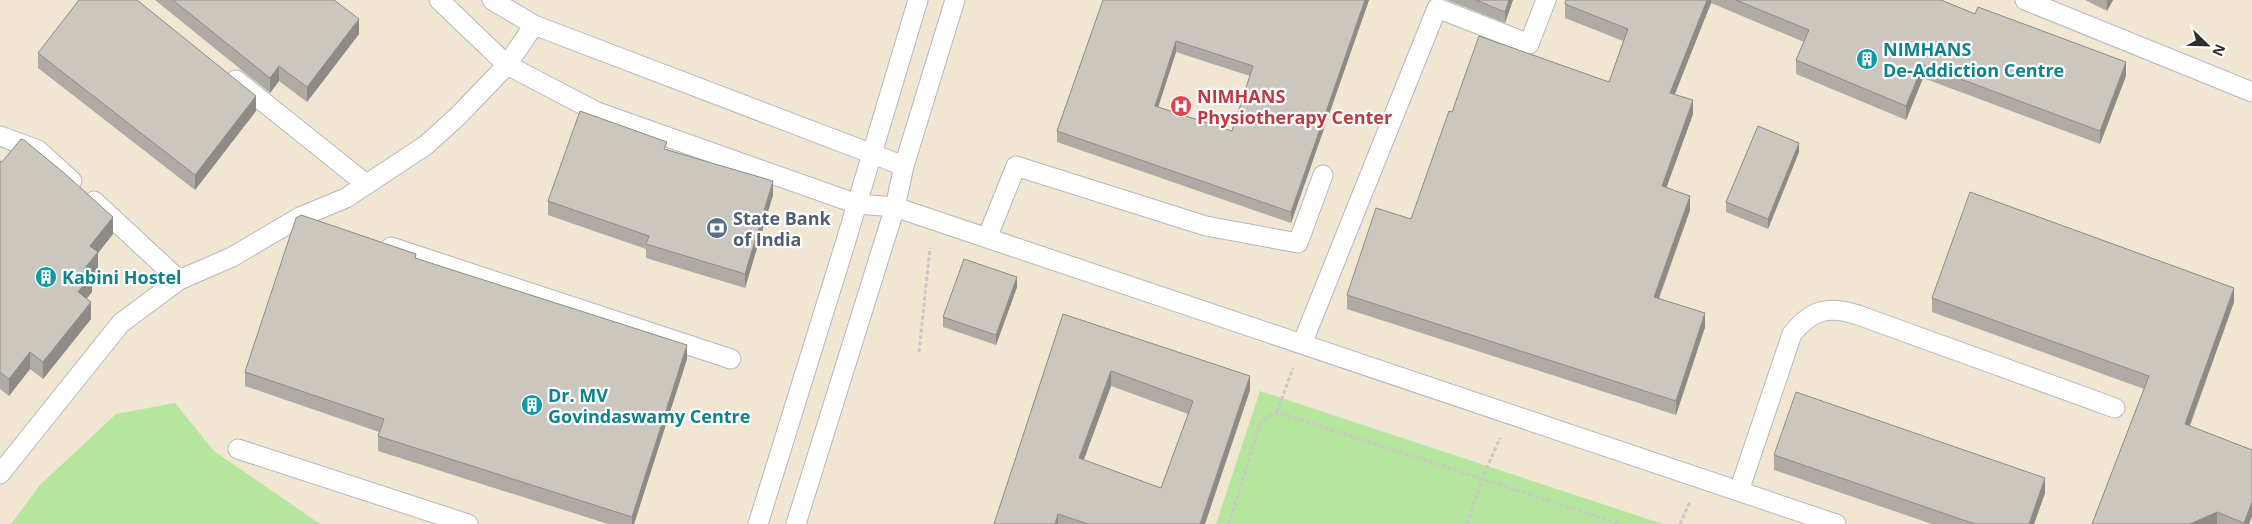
<svg xmlns="http://www.w3.org/2000/svg" width="2252" height="524" viewBox="0 0 2252 524" font-family="'Open Sans',sans-serif">
  <style>
    .education { fill: #f0e6d1 }
    .green { fill: #b6e59e }
    .lines { fill: none; stroke-linecap: round; stroke-linejoin: round }
    .lane-casing { stroke: #b4b7c1; stroke-width: 21 }
    .path { stroke: #c9c9c9; stroke-width: 3; stroke-dasharray: 4 2.5; stroke-linecap: butt }
    .lane { stroke: #fff; stroke-width: 19 }
    .wall { fill: #afaba4; fill-rule: evenodd }
    .shaded-wall { fill: #8e8b86 }
    .building { fill: #cbc7bf; stroke: #8e8b86; fill-rule: evenodd }
    .labels { text-anchor: middle; dominant-baseline: central; stroke-width: 4.5; stroke-linejoin: round; paint-order: stroke }
    .culture-label { font-size: 18px; font-weight: bold; fill: #0d838f; stroke: #fff; text-anchor: start }
    .health-label { font-size: 18px; font-weight: bold; fill: #be3a42; stroke: #fff; text-anchor: start }
    .service-label { font-size: 18px; font-weight: bold; fill: #4e5e75; stroke: #fff; text-anchor: start }
  </style>
  <rect width="100%" height="100%" fill="#efe9e1"/>
  <path class="education" d="M0,0h2252v524h-2252z"/>
  <path class="green" d="M1260,391l403,133h-447z
    M175,403l39,48 106,73h-309l29,-39 76,-71z"/>
  <g class="lines">
    <g class="lane-casing">
      <path id="lane" d="M439,0l68,65 90,47 260,92 38,3 941,317
        M492,0l42,25 370,141
        M2025,0l227,92
        M236,80l130,104
        M0,136l38,14 34,31
        M94,201l85,79
        M987,238l29,-72 190,60 92,17 25,-68
        M391,247l340,112
        M1302,344l135,-336 92,36 17,-44
        M238,449l230,75
        M0,474l121,-151 58,-43 53,-23 68,-40 46,-19 80,-53 32,-29 49,-51 27,-40
        M1739,491l53,-157c19,-24 36,-29 66,-19l257,93
        M758,524l87,-280 73,-244
        M796,524l99,-317 9,-41 51,-166"/>
    </g>
    <path class="path" d="M919,352l11,-104
      M1277,412l16,-44
      M1229,524l31,-100 7,-7 10,-5 343,112
      M1467,524l15,-45 18,-41
      M1680,524l10,-22"/>
    <use href="#lane" class="lane"/>
  </g>
  <path class="wall" d="M155,0h179l25,34 -52,68 -28,-21 -9,12z
    M1103,0h266l-78,223 -234,-81v-11zM1176,52l74,24 -18,55 -74,-24z
    M1447,0h66l-8,23z
    M1566,0h375l185,76 -26,68 -177,-66 -17,42 -110,-46v-14l8,-18 -93,-39 -36,91 18,20 -27,74 24,22 -31,89 46,28 -29,88 -329,-106v-14l64,-76 41,-107 157,-30 14,-41 -58,-23v-14z
    M2085,0h28l-6,11z
    M38,53l218,58 -61,79 -157,-122z
    M667,149l106,46 -28,93 -99,-30v-9l-98,-34v-14z
    M1799,152l-31,77 -42,-17v-10z
    M0,161l113,73 -15,19v16l-6,8v15l-6,7 5,20 -48,60 -13,-10 -21,27 -9,-7z
    M416,259l271,100 -53,165h-26l-230,-73v-15l1,-4 -134,-46v-14z
    M1017,287l-21,58 -53,-18v-10z
    M1932,298l302,4 -44,124 62,24v66l-3,8h-157l52,-135 -212,-77z
    M1063,314l187,76 -45,134h-211zM1111,386l77,28 -27,74 -78,-28z
    M1774,455l271,38 -11,31h-102l-158,-54z"/>
  <path class="shaded-wall" d="M1365,0h4l-78,223v-11z
    M1509,0h4l-8,23v-11z
    M1707,0h4v3l-41,103v-13z
    M2107,0h6l-6,11z
    M359,19v15l-52,68v-15z
    M1176,41v11l-21,65v-11z
    M2126,62v14l-26,68v-13z
    M1923,65v13l-17,42v-14z
    M279,66v15l-9,12v-15z
    M256,96v15l-61,79v-15z
    M1693,100v14l-31,86v-14z
    M1799,143v9l-31,77v-10z
    M773,181v14l-28,93v-14z
    M1690,196v14l-36,101v-14z
    M113,217v17l-15,19v16l-6,8v15l-14,17v-17l12,-46z
    M1017,277v10l-21,58v-10z
    M2234,288v14l-49,136v-14z
    M91,302v17l-48,60v-17z
    M1705,313v14l-29,88v-14z
    M687,345v14l-53,165h-2v-7z
    M30,352v17l-21,27v-17z
    M1111,371v15l-32,87v-15z
    M1250,376v14l-45,134h-5z
    M2045,478v15l-11,31h-5z
    M2252,502v14l-3,8h-5z
    M2217,512v12h-27z
    M1058,514v10h-3z"/>
  <path class="building" d="M79,0h58l119,96 -61,79 -157,-122z
    M173,0h161l25,19 -52,68 -28,-21 -9,12z
    M1103,0h262l-74,212 -234,-81zM1176,41l77,25 -21,65 -77,-25z
    M1476,0h33l-4,12z
    M1566,0h141l-37,93 23,7 -31,86 28,10 -36,101 51,16 -29,88 -329,-106 29,-87 35,11 38,-108 3,1 27,-76 130,46 19,-53 -63,-25z
    M1736,0h205l34,14 3,-7 148,55 -26,69 -177,-66 -17,41 -110,-46 13,-30z
    M580,111l87,31 -3,7 109,32 -28,93 -99,-30 3,-8 -101,-35z
    M1758,126l41,17 -31,76 -42,-17z
    M21,139l3,1 39,32 50,45 -23,29 8,6 -14,17 8,6 -14,17 13,10 -48,60 -13,-10 -21,27 -9,-7v-211l2,1z
    M1970,192l264,96 -49,136 67,26v52l-8,21 -27,-11 -27,12h-98l57,-148 -217,-78z
    M301,215l115,39 -1,4 272,87 -55,172 -254,-81 6,-17 -139,-47 51,-154z
    M964,259l53,18 -21,58 -53,-18z
    M1063,314l187,62 -50,148h-112l-30,-10 -3,10h-61zM1111,371l82,30 -32,87 -82,-30z
    M1796,392l249,86 -16,46h-54l-201,-69z"/>
  <defs>
    <g id="building-disc" transform="scale(1.125)"><circle r="9.5" fill="#0f9aa8" stroke="#fff"/><path d="M-4-6H4V6H1V3H-1V6H-4ZM-2.5-4.3h1.7v1.8h-1.7ZM.8-4.3h1.7v1.8H.8ZM-2.5-1h1.7V.8h-1.7ZM.8-1h1.7V.8H.8Z" fill="#fff"/></g>
    <g id="hospital-disc" transform="scale(1.125)"><circle r="9.5" fill="#e0444e" stroke="#fff"/><path d="M-5-5h3v3.5h4V-5h3V5h-3V1.5h-4V5h-3Z" fill="#fff"/></g>
    <g id="bank-disc" transform="scale(1.125)"><circle r="9.5" fill="#5c6f8a" stroke="#fff"/><path d="M-6-4H6V4H-6ZM0-2.3a2.3 2.3 0 1 0 0 4.6a2.3 2.3 0 1 0 0-4.6Z" fill="#fff"/></g>
  </defs>
  <g fill-rule="evenodd">
    <use href="#building-disc" x="1867" y="59"/>
    <use href="#hospital-disc" x="1181" y="106"/>
    <use href="#bank-disc" x="717" y="228"/>
    <use href="#building-disc" x="46" y="277"/>
    <use href="#building-disc" x="532" y="405"/>
  </g>
  <g class="labels">
    <g class="culture-label">
      <text x="1883" y="49">NIMHANS<tspan x="1883" dy="21">De-Addiction Centre</tspan></text>
      <text x="62" y="277">Kabini Hostel</text>
      <text x="548" y="395">Dr. MV<tspan x="548" dy="21">Govindaswamy Centre</tspan></text>
    </g>
    <g class="health-label">
      <text x="1197" y="96">NIMHANS<tspan x="1197" dy="21">Physiotherapy Center</tspan></text>
    </g>
    <g class="service-label">
      <text x="733" y="218">State Bank<tspan x="733" dy="21">of India</tspan></text>
    </g>
  </g>
  <g transform="translate(2207 45) rotate(113)" stroke="#ffffff" stroke-width="4" paint-order="stroke">
  <path d="M0-4L9 19L0 12L-9 19Z" fill="#2e2e2e"/>
  <text y="-8" font-size="14" font-weight="bold" text-anchor="middle" fill="#2e2e2e">N</text>
  </g>
</svg>
